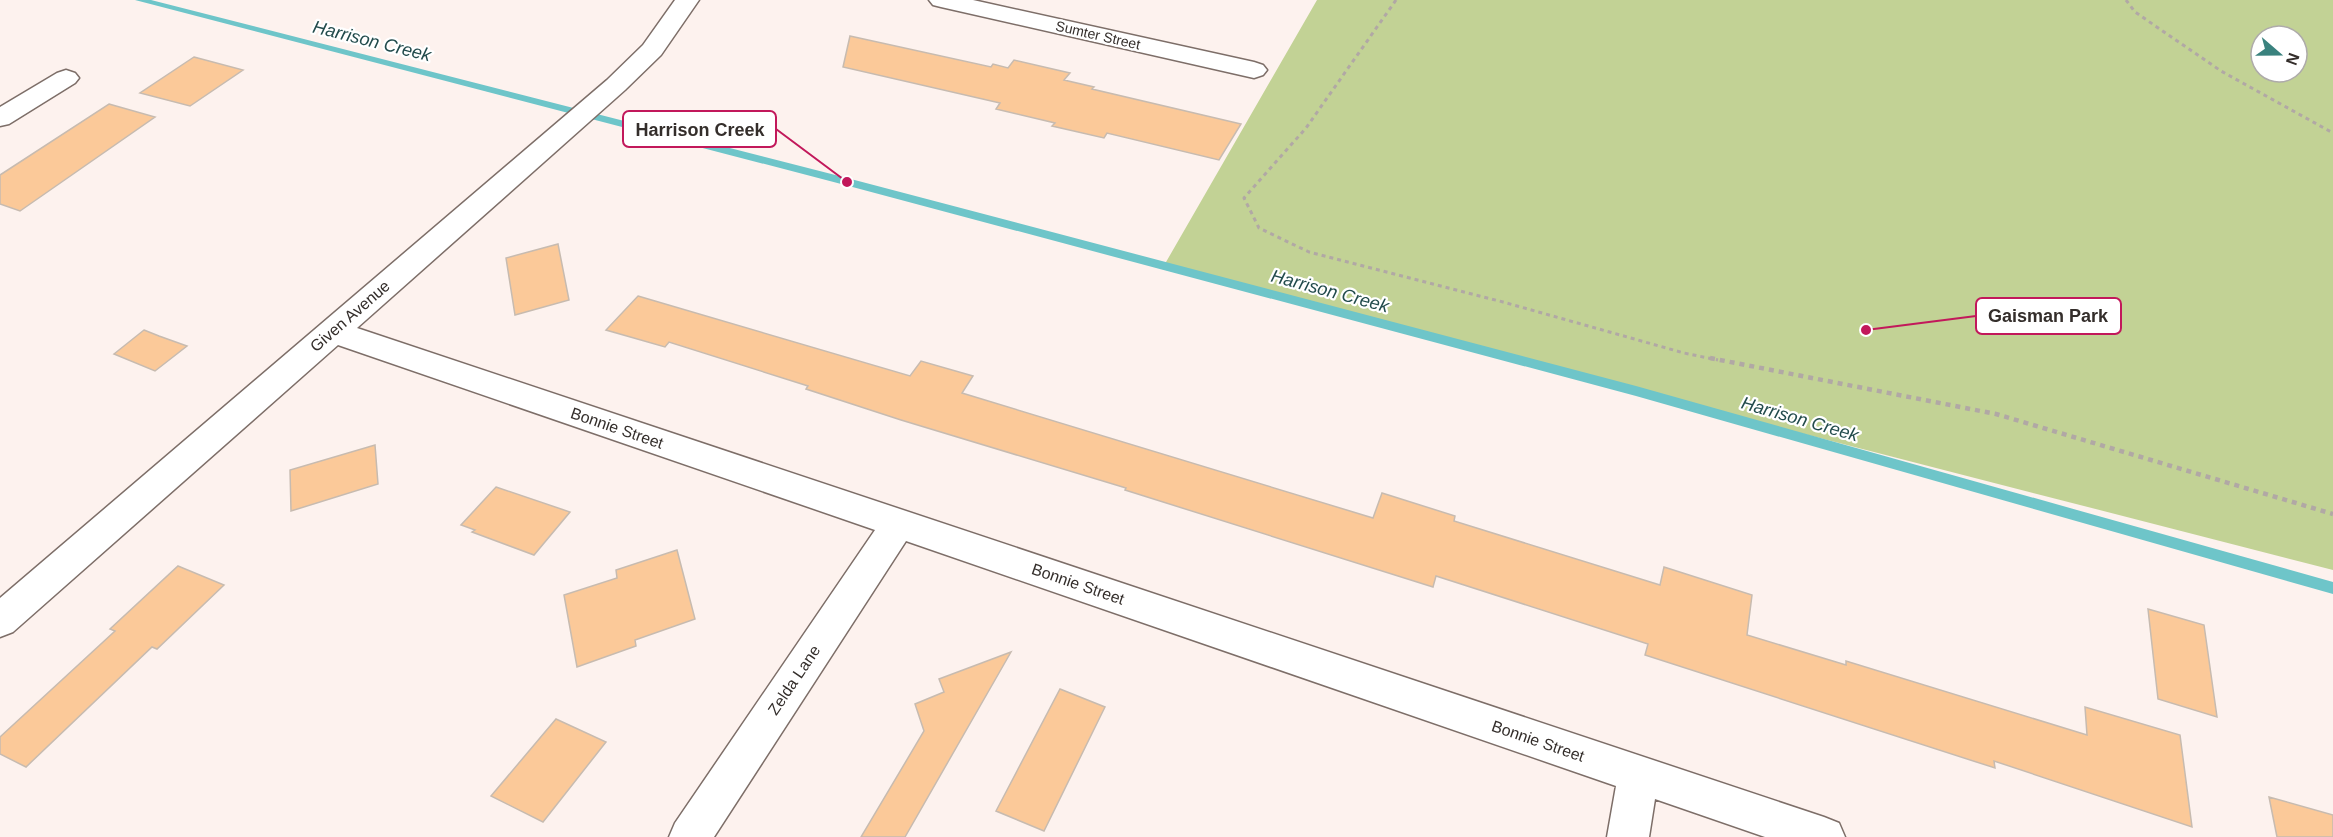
<svg xmlns="http://www.w3.org/2000/svg" width="2333" height="837" viewBox="0 0 2333 837" font-family="Helvetica,sans-serif">
  <style>
    .green { fill: #c2d295; fill-rule: evenodd }
    .lines { fill: none; stroke-linecap: round; stroke-linejoin: round }
    .stream { fill: #6ec5c9; fill-rule: evenodd }
    .building { fill: #fbc999; stroke: #c7bbb0; stroke-width: 1.5 }
    .minor-casing { stroke: #7d6e68; stroke-width: 3 }
    .path-far1 { stroke: #b1a8a5; stroke-width: 3; stroke-dasharray: 4 4; stroke-linecap: butt }
    .path { stroke: #b1a8a5; stroke-width: 4.5; stroke-dasharray: 5 5; stroke-linecap: butt }
    .minor { fill: #fff; fill-rule: evenodd }
    .labels { text-anchor: middle; dominant-baseline: central; stroke-width: 4.5; stroke-linejoin: round; paint-order: stroke }
    .far-street-label { font-size: 14px; fill: #342e2b; stroke: #fff }
    .street-label { font-size: 16px; fill: #342e2b; stroke: #fff }
    .water-label { font-size: 18px; font-style: italic; fill: #224b4c; stroke: #fff }
    .leader { fill: none; stroke: #c2185b; stroke-width: 2 }
    .callout-dot { fill: #c2185b; stroke: #fff; stroke-width: 2 }
    .callout { fill: #fff; stroke: #c2185b; stroke-width: 2 }
    .callout-label { font-size: 18px; text-anchor: middle; font-weight: bold; fill: #342e2b }
  </style>
  <rect width="100%" height="100%" fill="#fdf2ee"/>
  <path class="green" d="M1317,0h1016v570l-1171,-301zM2261,36h36v36h-36z"/>
  <g class="lines">
    <path class="stream" d="M135,0h16l696,178 789,208 697,196v12l-697,-198 -791,-211z"/>
  </g>
  <path class="building" d="M850,36l141,31 2,-3 15,4 6,-8 56,13 -6,7 30,7 -2,2 149,35 -22,36 -112,-27 -3,5 -52,-12 3,-3 -59,-14 4,-6 -157,-36z
    M194,57l49,13 -53,36 -50,-13z
    M109,104l46,13 -135,94 -20,-7v-29z
    M558,244l11,56 -54,15 -9,-57z
    M638,296l272,80 11,-15 52,15 -11,17 411,125 9,-25 73,23 -1,5 206,64 4,-18 88,28 -5,40 99,30v-4l241,74 -2,-28 95,28 12,92 -198,-66 1,7 -350,-113 3,-11 -212,-68 -3,11 -308,-97 1,-2 -225,-68 -95,-31 2,-3 -139,-44 -4,5 -59,-17z
    M144,330l15,6 28,10 -32,25 -41,-17z
    M375,445l3,39 -87,27 -1,-41z
    M496,487l74,25 -36,43 -62,-23 3,-2 -14,-5z
    M677,550l18,69 -60,21 1,6 -59,21 -13,-72 53,-17 -1,-8z
    M178,566l46,19 -67,64 -5,-2 -126,120 -26,-13v-17l115,-106 -5,-2z
    M2148,609l56,16 13,92 -59,-18z
    M1011,652l-106,185h-44l63,-106 -9,-27 29,-12 -5,-13z
    M1060,689l45,18 -61,124 -48,-20z
    M556,719l50,23 -63,80 -52,-26z
    M2269,797l64,18v22h-56z"/>
  <g class="lines">
    <g class="minor-casing">
      <path id="minor" d="M675,0h24l-38,55 -36,35 -268,238 1467,489 15,6 6,14h-80l-110,-38 -6,38h-42l9,-51 -710,-245 -192,296h-45l6,-14 200,-293 -537,-185 -325,287 -13,5v-39l607,-518 36,-35z
        M929,0h44l281,62 9,3 4,5 -4,5 -9,3 -313,-71 -8,-2z
        M66,70l9,3 4,5 -4,5 -66,41 -9,2v-19l57,-34z"/>
    </g>
    <path class="path-far1" d="M1396,0l-90,128 -62,70 15,30 50,24 194,50 181,51 34,7
      M2126,0l9,12 86,59 112,62"/>
    <path class="path" d="M1710,358l286,56 337,100"/>
    <use href="#minor" class="minor"/>
  </g>
  <g class="labels">
    <g class="far-street-label">
      <text transform="translate(1098 35) rotate(13)">Sumter Street</text>
    </g>
    <g class="street-label">
      <text transform="translate(350 316) rotate(-41)">Given Avenue</text>
      <text transform="translate(617 428) rotate(19)">Bonnie Street</text>
      <text transform="translate(1078 584) rotate(19)">Bonnie Street</text>
      <text transform="translate(794 680) rotate(-56)">Zelda Lane</text>
      <text transform="translate(1538 741) rotate(19)">Bonnie Street</text>
    </g>
    <g class="water-label">
      <text transform="translate(372 41) rotate(14)">Harrison Creek</text>
      <text transform="translate(1330 291) rotate(15)">Harrison Creek</text>
      <text transform="translate(1800 419) rotate(16)">Harrison Creek</text>
    </g>
  </g>
  <path class="leader" d="M847 182L776 129M1866 330L1976 316"/>
  <g class="callout-dot">
    <circle cx="847" cy="182" r="6"/>
    <circle cx="1866" cy="330" r="6"/>
  </g>
  <g class="callout">
    <rect x="623" y="111" width="153" height="36" rx="6"/>
    <rect x="1976" y="298" width="145" height="36" rx="6"/>
  </g>
  <g class="callout-label">
    <text x="700" y="136">Harrison Creek</text>
    <text x="2048" y="322">Gaisman Park</text>
  </g>
  <g transform="translate(2279 54) rotate(110)"><circle r="28" fill="#ffffff" stroke="#aeabaa" stroke-width="1.5"/>
  <path d="M0-4.5L10 22L0 15L-10 22Z" fill="#3a827e"/>
  <text y="-9" font-size="16" font-weight="bold" text-anchor="middle" fill="#342e2b">N</text>
  </g>
</svg>
